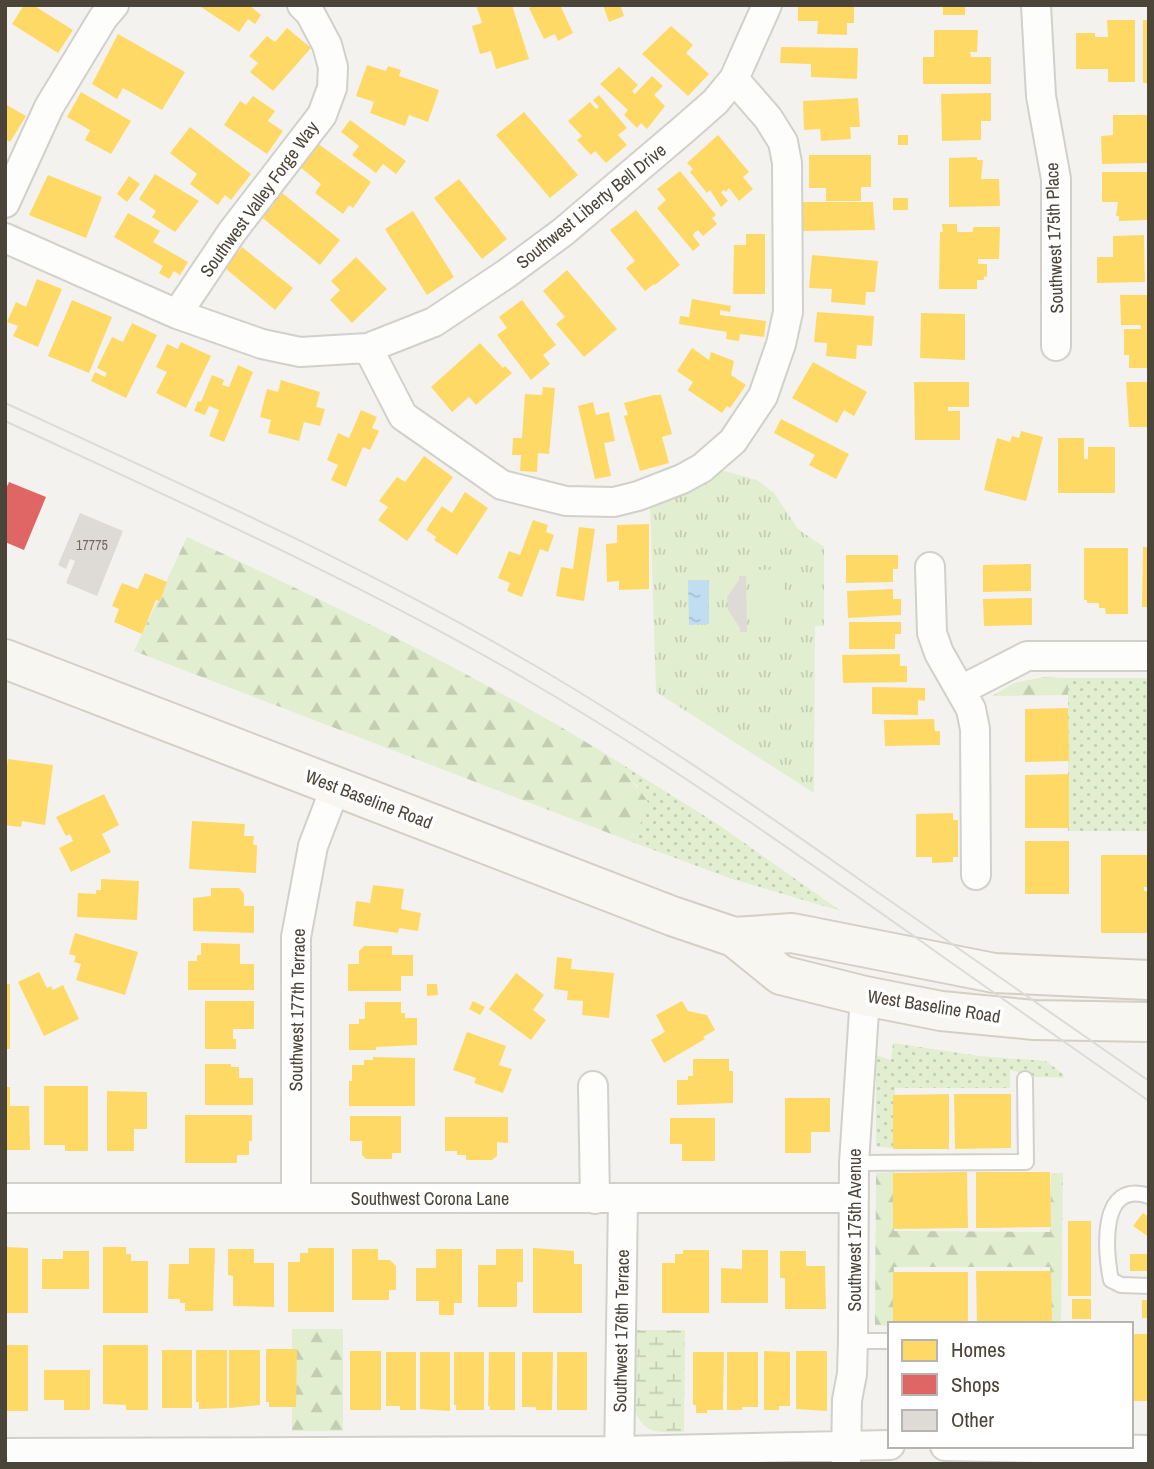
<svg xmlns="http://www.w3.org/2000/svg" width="1154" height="1469" viewBox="0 0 1154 1469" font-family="'Archivo Narrow',sans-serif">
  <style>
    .grass { fill: url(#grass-dots) }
    .forest { fill: url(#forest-firs) }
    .wetland { fill: url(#wetland-marsh) }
    .park { fill: url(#park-tufts) }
    .pitch { fill: #e1eecf }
    .water { fill: url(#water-ripples) }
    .homes { fill: #ffd966 }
    .shops { fill: #e06666 }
    .building { fill: #dedbd6 }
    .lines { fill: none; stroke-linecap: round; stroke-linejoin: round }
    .service-casing { stroke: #d2d0cb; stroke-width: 18 }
    .minor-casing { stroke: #d2d0cb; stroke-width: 32 }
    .secondary-casing { stroke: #d3cfc5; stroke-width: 42 }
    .service { stroke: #fdfdfc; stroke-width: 14 }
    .minor { stroke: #fdfdfc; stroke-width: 28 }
    .secondary { stroke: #f7f6f1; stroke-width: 38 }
    .tram { stroke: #dbdbda; stroke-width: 2 }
    .labels { text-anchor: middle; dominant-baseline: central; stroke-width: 7; stroke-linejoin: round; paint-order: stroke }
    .number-label { font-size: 14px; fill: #706a61 }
    .street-label { font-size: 18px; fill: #4b4439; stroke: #fff }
  </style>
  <defs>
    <pattern id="grass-dots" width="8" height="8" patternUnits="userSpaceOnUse" patternTransform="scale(1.75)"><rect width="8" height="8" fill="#e1eecf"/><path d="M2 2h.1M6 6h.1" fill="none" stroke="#c3cdb2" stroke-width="1.8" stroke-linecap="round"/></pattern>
    <pattern id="forest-firs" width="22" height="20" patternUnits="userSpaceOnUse" patternTransform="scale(1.75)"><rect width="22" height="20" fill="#e1eecf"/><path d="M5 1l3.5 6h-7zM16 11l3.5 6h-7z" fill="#c3cdb2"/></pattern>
    <pattern id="wetland-marsh" width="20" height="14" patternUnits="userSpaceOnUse" patternTransform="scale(1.75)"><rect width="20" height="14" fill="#e1eecf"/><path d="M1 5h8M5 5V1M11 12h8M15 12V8" fill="none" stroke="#c3cdb2"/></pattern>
    <pattern id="park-tufts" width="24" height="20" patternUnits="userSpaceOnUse" patternTransform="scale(1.75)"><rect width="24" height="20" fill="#e1eecf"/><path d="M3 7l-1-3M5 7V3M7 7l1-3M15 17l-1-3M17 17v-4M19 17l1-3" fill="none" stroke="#c3cdb2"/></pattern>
    <pattern id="water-ripples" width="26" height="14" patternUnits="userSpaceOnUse" patternTransform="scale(1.75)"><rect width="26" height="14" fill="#c0ddf1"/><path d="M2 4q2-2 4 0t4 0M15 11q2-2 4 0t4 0" fill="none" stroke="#a6bfcf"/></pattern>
  </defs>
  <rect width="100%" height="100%" fill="#f4f2ee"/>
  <path class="grass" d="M1068,678h81v153h-81z
    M612,758l104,65 125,88 -112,-33 -102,-38 7,-6 4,-48 -17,-14z
    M893,1043l86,13 67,5 17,13 1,4 -28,-1 -26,-7v18h-115v60l-19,-1v-92l15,5z"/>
  <path class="forest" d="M187,537c145,67 289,137 425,221 11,16 26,27 36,44 -4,15 -8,28 -21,38l-493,-189z
    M1043,677l25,1v17l-76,1 22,-13z
    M894,1172v59l156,1 1,-59h12l-2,151h-10l-1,-57h-156l-1,57h-3v2l-15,-1 1,-152z
    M292,1329h51v102h-51z"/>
  <path class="wetland" d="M635,1330h50l-1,102c-23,0 -39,4 -49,-21z"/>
  <path class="park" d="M725,471l32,9 17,13 24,36 26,18v79h-9l-1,167 -158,-101 -6,-186 33,-11 36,-23z"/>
  <path class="pitch" d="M783,569l1,67 -34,1v-67z"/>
  <path class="water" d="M688,580h21v44l-20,1z"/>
  <path class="homes" d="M24,5h9l40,25 -15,23 -46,-29z
    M198,5h51l12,10 -6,9 -7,-5 -9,13z
    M476,5h36l17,54 -33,10 -5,-18 -11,3 -8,-28 10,-3z
    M535,5h25l13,28 -15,8 -3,-7 -11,5 -15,-31z
    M603,5h17l4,11 -15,6z
    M798,5h56v18h-7v12l-30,-1 1,-13h-20z
    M943,5h22v10h-22z
    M1107,20h28v62h-27v-13h-32v-36h19v4h13z
    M1143,20h6v63h-6z
    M671,26l22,19 -7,8 23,21 -21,22 -46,-42z
    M287,28l24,20 -38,43 -23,-19 8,-9 -9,-7 18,-20 8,6z
    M934,30h44l-1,22h-7l1,5h20v27h-68v-27h11z
    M118,34l67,38 -23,38 -39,-22 -6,11 -25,-15z
    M781,47l77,1 -1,31 -46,-2v-13l-31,-1z
    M367,65l19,6 2,-5 13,4 -2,6 40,14 -11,32 -19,-7 -4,11 -35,-13 4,-11 -18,-6z
    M619,67l19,18 -6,6 3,3 17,-18 11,10 -9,9 11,11 -18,23 -6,-6 -4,5 -13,-13 4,-5 -28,-26z
    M81,92l50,29 -20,33 -26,-14 5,-10 -23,-13z
    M991,93v28h-10v19l-39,1 -1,-47z
    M599,95l28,33 -9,7 9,10 -21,18 -11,-12 -4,4 -14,-15 5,-4 -14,-15 22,-19 6,7 3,-2 -6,-7z
    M253,96l22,15 -7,10 15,10 -16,23 -43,-29 16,-24 6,4z
    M858,98l2,29h-10l1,12 -30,2 -1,-12 -16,1 -1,-29z
    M5,104l21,12 -16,26 -5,-3z
    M524,112l54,63 -28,23 -54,-63z
    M1113,115h36v48l-47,1 -1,-28 12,-1z
    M350,120l56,41 -10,13 -13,-10 -7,9 -24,-18 7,-9 -18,-14z
    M190,127l61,47 -20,26 -6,-5 -7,10 -28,-21 7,-10 -27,-21z
    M718,135l31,37 -6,5 10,12 -14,12 -10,-13 -3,4 -2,-2 -3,2 7,9 -7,6 -11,-17 -3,3 -17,-21 3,-3 -6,-6z
    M898,135h10v10h-10z
    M317,143l54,39 -18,26 -4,-3 -6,9 -28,-21 6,-9 -21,-17z
    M809,155h62v32h-10v14h-35v-13h-17z
    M977,157v3h6l-2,19h18l1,27 -51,1v-49z
    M680,171l36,44 -4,3 5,6 -14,12 -5,-6 -4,3 -1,3 7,9 -7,6 -36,-43 9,-8 -9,-11z
    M1102,172h47v48l-30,1v-5h-3l2,-14h-16z
    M155,174l44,27 -24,31 -23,-15 4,-6 -17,-12z
    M48,175l54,22 -16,41 -57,-23z
    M129,176l11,8 -13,18 -10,-8z
    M459,179l48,60 -25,20 -48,-61z
    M281,192l59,48 -20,25 -61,-50z
    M893,198h15v12h-15z
    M802,202h71l2,28 -73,1z
    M636,210l44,55 -25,20 -1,-1 -9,7 -19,-23 9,-7 -25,-31z
    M413,211l41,66 -27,18 -42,-66z
    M128,213l32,18 -7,11 35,20 -8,13 -6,-4 -5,8 -10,-6 4,-7 -49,-29z
    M942,224h15v8h16v-5h27l-1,32h-21v5h9v13l-3,-1v4h-7v9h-38l1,-57h3z
    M746,234h19v60h-32l1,-49h12z
    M1144,235l1,47 -48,1v-26h16v-21z
    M242,247l51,41 -18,22 -50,-42z
    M812,255l66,6 -3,31h-9l-1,13 -34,-3 1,-13 -23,-1z
    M356,257l31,32 -35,34 -22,-23 10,-10 -9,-9z
    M567,270l50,59 -33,28 -28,-33 9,-7 -22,-26z
    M37,279l25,10 -24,58 -25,-11 5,-10 -11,-4 9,-20 10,5z
    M1120,295h29v73h-20v-13h-5v-26h17v-4h-20z
    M692,299l39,7 -1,6 -10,-2v5l46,6 -2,16 -24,-3 -1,7 -13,-2 1,-7 -48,-8 1,-8 9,1z
    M72,300l40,17 -23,56 -41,-17z
    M522,300l34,45 -13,10 7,9 -19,16 -34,-45 10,-7 -8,-11z
    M817,312l57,4 -2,30 -15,-1 -1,14 -30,-3 1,-13 -13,-1z
    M921,313l44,1v46l-45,-2z
    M132,323l25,12 -31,63 -35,-17 4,-9 10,5 2,-4 -10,-5 15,-31 11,5z
    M181,342l30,14 -25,52 -30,-15 11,-21 -11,-5 11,-23 11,5z
    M480,343l23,25 2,-2 7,7 -36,32 -7,-8 -17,15 -21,-25z
    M692,348l17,12 2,-8 23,9 -3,14 15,10 -16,23 -3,-2 -5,7 -34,-23 5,-8 -16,-11z
    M813,362l54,30 -13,24 -10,-6 -7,13 -45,-25z
    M238,365l15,7 -29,70 -15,-6 10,-26 -10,-4 -4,9 -11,-4 4,-10 3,1 11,-27 12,5 -2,5 7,2z
    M281,380l39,12 -4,15 9,2 -5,17 -16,-4 -5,19 -31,-8 3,-13 -11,-3 7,-28 11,3z
    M914,382h55v25h-21v4h12v29h-45z
    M1126,382h23v45h-20z
    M543,387l12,1 -6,66 -11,-1 -1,19 -17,-1 1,-16h-9l1,-17h9l3,-44 17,1z
    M654,395h7l11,39 -10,3 7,26 -29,8 -16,-55 4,-1 -4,-12z
    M593,402l3,13 13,-3 6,29 -11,2 7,33 -16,3 -17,-73z
    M361,410l16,7 -5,11 7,3 -9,19 -7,-3 -17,40 -15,-7 7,-15 -11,-5 11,-27 11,5z
    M781,419l68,35 -13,25 -27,-14 6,-10 -41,-22z
    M1021,431l22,6 -17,64 -42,-11 13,-52 13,4 2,-6 7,2z
    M1058,438h26v21h4v-12h27v46h-57z
    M424,456l29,21 -46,64 -29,-21 10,-13 -9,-6 18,-24 8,5z
    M465,492l23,16 -31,47 -23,-15 2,-3 -10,-7 16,-24 10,7z
    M533,520l15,5 -2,7 8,3 -6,17 -8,-3 -18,48 -15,-6 3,-8 -12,-5 11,-27 11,4z
    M649,524v65l-30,1v-9l-12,1 -1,-38 11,-1v-18z
    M579,527l16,2 -11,72 -28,-5 5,-29 12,2z
    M1143,547h6v60h-7z
    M1084,548h44v66h-22l-1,-6h-6v-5h-12v-3h-3z
    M846,555h52v14h-5v13l-47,1z
    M1031,564v27l-48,1v-27z
    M145,573l22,9 -7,19 -4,-1 -14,34 -28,-12 5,-13 -7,-3 10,-23 16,6z
    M893,589v10h8v16l-53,3 -1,-27z
    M1032,598v27l-48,1 -1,-27z
    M849,622h52v12h-6v15h-46z
    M900,654v12h7v16l-64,1 -1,-28z
    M872,687l53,1v13l-7,-1v15l-46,-1z
    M1068,708l1,53 -44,1v-53z
    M934,719l1,12h5v14l-55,1 -1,-26z
    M8,759l45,6 -8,60 -23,-4 -1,6 -16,-2v-47z
    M1069,774v54h-44v-53z
    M104,794l15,31 -17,9 9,18 -40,20 -12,-24 14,-7 -3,-7 -4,2 -10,-19z
    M953,813v7h5v37h-5v5l-21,1v-6h-16v-43z
    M192,821l53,3 -1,12h10l-1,9h4l-1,28 -67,-4z
    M1025,841h44v53h-44z
    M1101,855h47l1,32h-5v4h5v42h-48z
    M101,879l38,2 -2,39 -60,-3 1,-24 18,1v-4h5z
    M373,885l31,4 -3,20 20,4 -3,18 -19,-3 -1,5 -45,-7 3,-25 14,2z
    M211,888h28l5,6v12h10v27l-61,-2v-33l18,-2z
    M75,933l63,19 -13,43 -49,-15 5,-16 -7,-2 2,-6 -7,-2z
    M201,943l39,1v20h14v26h-66v-29h9v-6h4z
    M364,946h28v9h21v21h-12v15h-53v-27h11v-13z
    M557,957l15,2 -1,10 43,4 -5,45 -27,-3 1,-14 -16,-1 1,-9 -14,-2z
    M39,972l8,16 4,-2 2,4 10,-5 16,34 -35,17 -26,-54z
    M516,973l28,22 -11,15 13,10 -15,20 -42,-31z
    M5,984h5v65h-5z
    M427,984h10l1,11 -11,1z
    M205,1001h49v28h-21v10h3v10h-31z
    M473,1001l12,6 -5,8 -11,-6z
    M682,1001l6,10 19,4 8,15 -12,7 2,2 -41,24 -13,-23 14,-8 -9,-17z
    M365,1002h36v11h4v5h12v27l-41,2v3h-27v-26h10v-5h6z
    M467,1032l39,14 -7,19 13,4 -9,24 -29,-10 2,-5 -23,-8z
    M373,1057l42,1v48h-66v-25h3v-16h12v-5h9z
    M693,1059h36v12h4v32l-56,2v-25h11v-4h5z
    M205,1064h26v3h8v11h14v27h-48z
    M44,1086h44v65h-23v-6h-21z
    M5,1087h5v19h19l1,44h-25z
    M107,1091l40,1v37h-13v22h-27z
    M949,1094v55h-56v-54z
    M954,1094h57v54l-56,1z
    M785,1098h45v34h-19v21h-26z
    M185,1115h67v26h-3v14h-12v8h-52z
    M350,1116h51v37h-9v6h-26l-4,-4v-14h-12z
    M445,1117h63v26l-11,-1v14l-5,4h-26v-5h-9v-4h-12z
    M670,1118h45v43h-33v-17h-12z
    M967,1172l1,56 -75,1v-56z
    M976,1172h74l1,55 -75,1z
    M1143,1213l6,4v20l-16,-11z
    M1068,1221h23v75h-23z
    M6,1247l22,1v65h-23z
    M103,1247h23v7h5v7h17v52h-45z
    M189,1248h26l-2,63h-28v-8h-5v-4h-12l1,-35h20z
    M308,1248h26v64h-46v-50h12v-9h8z
    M533,1248l41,3v13h8v49h-49z
    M228,1249h26v14h20v44l-41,-1v-30l-5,-1z
    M352,1249h26v11h12l6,6v24h-7v10h-37z
    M436,1249h26v54h-8v12h-15v-14h-23v-33h20z
    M496,1249h27v33h-6v25h-39v-42h18z
    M683,1250h26v63h-47v-50h13v-9h8z
    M742,1250h26v53h-47v-35l21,1z
    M63,1251h26v38h-47v-30h21z
    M780,1251h26v15h19l1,43h-41v-31h-5z
    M1130,1254h18v17h-18z
    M976,1271h75l1,53h-75z
    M893,1272h75v52h-75z
    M1072,1299h19v20h-19z
    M1142,1300h7v18h-7z
    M1131,1334h18v67h-18z
    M5,1345h23v66h-22z
    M103,1345h45v65h-22v-5l-23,-1z
    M266,1349h31l-1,58h-27v-5h-3z
    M162,1350h30v58h-30z
    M196,1350h31v58l-28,1v-7h-3z
    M229,1350h31v55l-31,3z
    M350,1351h31v59h-31z
    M764,1351l26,1v54h-11v4h-15z
    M796,1351h31v60l-31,-2z
    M386,1352h30v58h-16v-4h-14z
    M420,1352h30v59l-30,-2z
    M454,1352h30v58h-28v-5h-2z
    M489,1352h26v58h-25v-4h-2z
    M522,1352h31l-1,58h-16v-3h-14z
    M557,1352h30v58h-30z
    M693,1352h31l-1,58h-16v3h-11v-8h-3z
    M727,1352h31v55h-16v3h-15z
    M44,1370h46v40h-26v-10h-20z"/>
  <path class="shops" d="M9,482l37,15 -22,53 -19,-8v-51z"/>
  <path class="building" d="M80,513l43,18 -26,65 -31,-13 9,-22 -5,-2 -4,10 -8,-4z
    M739,576h7l1,56h-7v-4l-12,-18 -1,-13 12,-17z"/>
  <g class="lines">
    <g class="service-casing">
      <path id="service" d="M854,1163l172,-1 -1,-83
        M1149,1196c-50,-17 -44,55 -38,84l10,5 28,1
        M853,1341h37"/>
    </g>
    <g class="minor-casing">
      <path id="minor" d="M1036,5l5,91 15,83v167
        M5,203l44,-96 54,-89 11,-13
        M5,238l172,76 85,30 38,8 68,-4 66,-26 72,-48 57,-42 120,-102 32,-28 19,-23 33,-74
        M177,314l55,-82 90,-117 10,-27 1,-21 -6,-22 -17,-32 -8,-8
        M368,348l35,68 99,69 64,16 48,1 24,-6 44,-17 20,-11 31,-27 30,-45 18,-52 7,-32 -1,-149 -4,-21 -15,-24 -34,-39
        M930,567l2,66 7,20 32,56 4,20 1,146
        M961,690l66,-34h122
        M593,1086l2,113
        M5,1198h849
        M296,1198v-261l17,-91 23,-60
        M945,1446l204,4
        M5,1453l614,-2 271,-6
        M846,1462l1,-62 5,-26 1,-33 1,-178 11,-167
        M619,1464l4,-265"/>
    </g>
    <g class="secondary-casing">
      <path id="secondary" d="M5,659l667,257 62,21 47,38 84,21 76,15 93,9 115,2
        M734,937l58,-4 202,40 155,7"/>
    </g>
    <use href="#service" class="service"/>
    <use href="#minor" class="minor"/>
    <use href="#secondary" class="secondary"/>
    <path class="tram" d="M5,403c181,83 362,164 534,265 112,66 218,139 324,214 96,66 191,133 286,199
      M5,421c177,82 354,161 522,259 136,79 263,169 391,259 77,55 154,108 231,162"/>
  </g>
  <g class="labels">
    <g class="number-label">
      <text x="92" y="545">17775</text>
    </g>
    <g class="street-label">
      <text transform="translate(259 199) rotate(-54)">Southwest Valley Forge Way</text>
      <text transform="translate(591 206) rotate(-39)">Southwest Liberty Bell Drive</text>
      <text transform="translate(1054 238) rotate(-92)">Southwest 175th Place</text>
      <text transform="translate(369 799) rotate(21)">West Baseline Road</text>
      <text transform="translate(934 1006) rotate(9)">West Baseline Road</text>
      <text transform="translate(297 1010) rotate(-89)">Southwest 177th Terrace</text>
      <text x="430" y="1198">Southwest Corona Lane</text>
      <text transform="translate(854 1230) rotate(-90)">Southwest 175th Avenue</text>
      <text transform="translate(621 1331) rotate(-89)">Southwest 176th Terrace</text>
    </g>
  </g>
  <rect width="1154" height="1469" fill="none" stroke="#4b4439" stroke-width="14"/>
  <rect x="888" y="1322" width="245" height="126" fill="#ffffff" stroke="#b7b4b0" stroke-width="2"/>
  <rect x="902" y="1340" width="35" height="21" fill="#ffd966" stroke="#b7b4b0" stroke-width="2"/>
  <text x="951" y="1357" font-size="21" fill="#4b4439">Homes</text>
  <rect x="902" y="1374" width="35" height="21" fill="#e06666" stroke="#b7b4b0" stroke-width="2"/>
  <text x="951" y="1392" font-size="21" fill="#4b4439">Shops</text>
  <rect x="902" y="1410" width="35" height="21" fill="#dedbd6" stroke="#b7b4b0" stroke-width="2"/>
  <text x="951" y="1427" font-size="21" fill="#4b4439">Other</text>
</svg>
